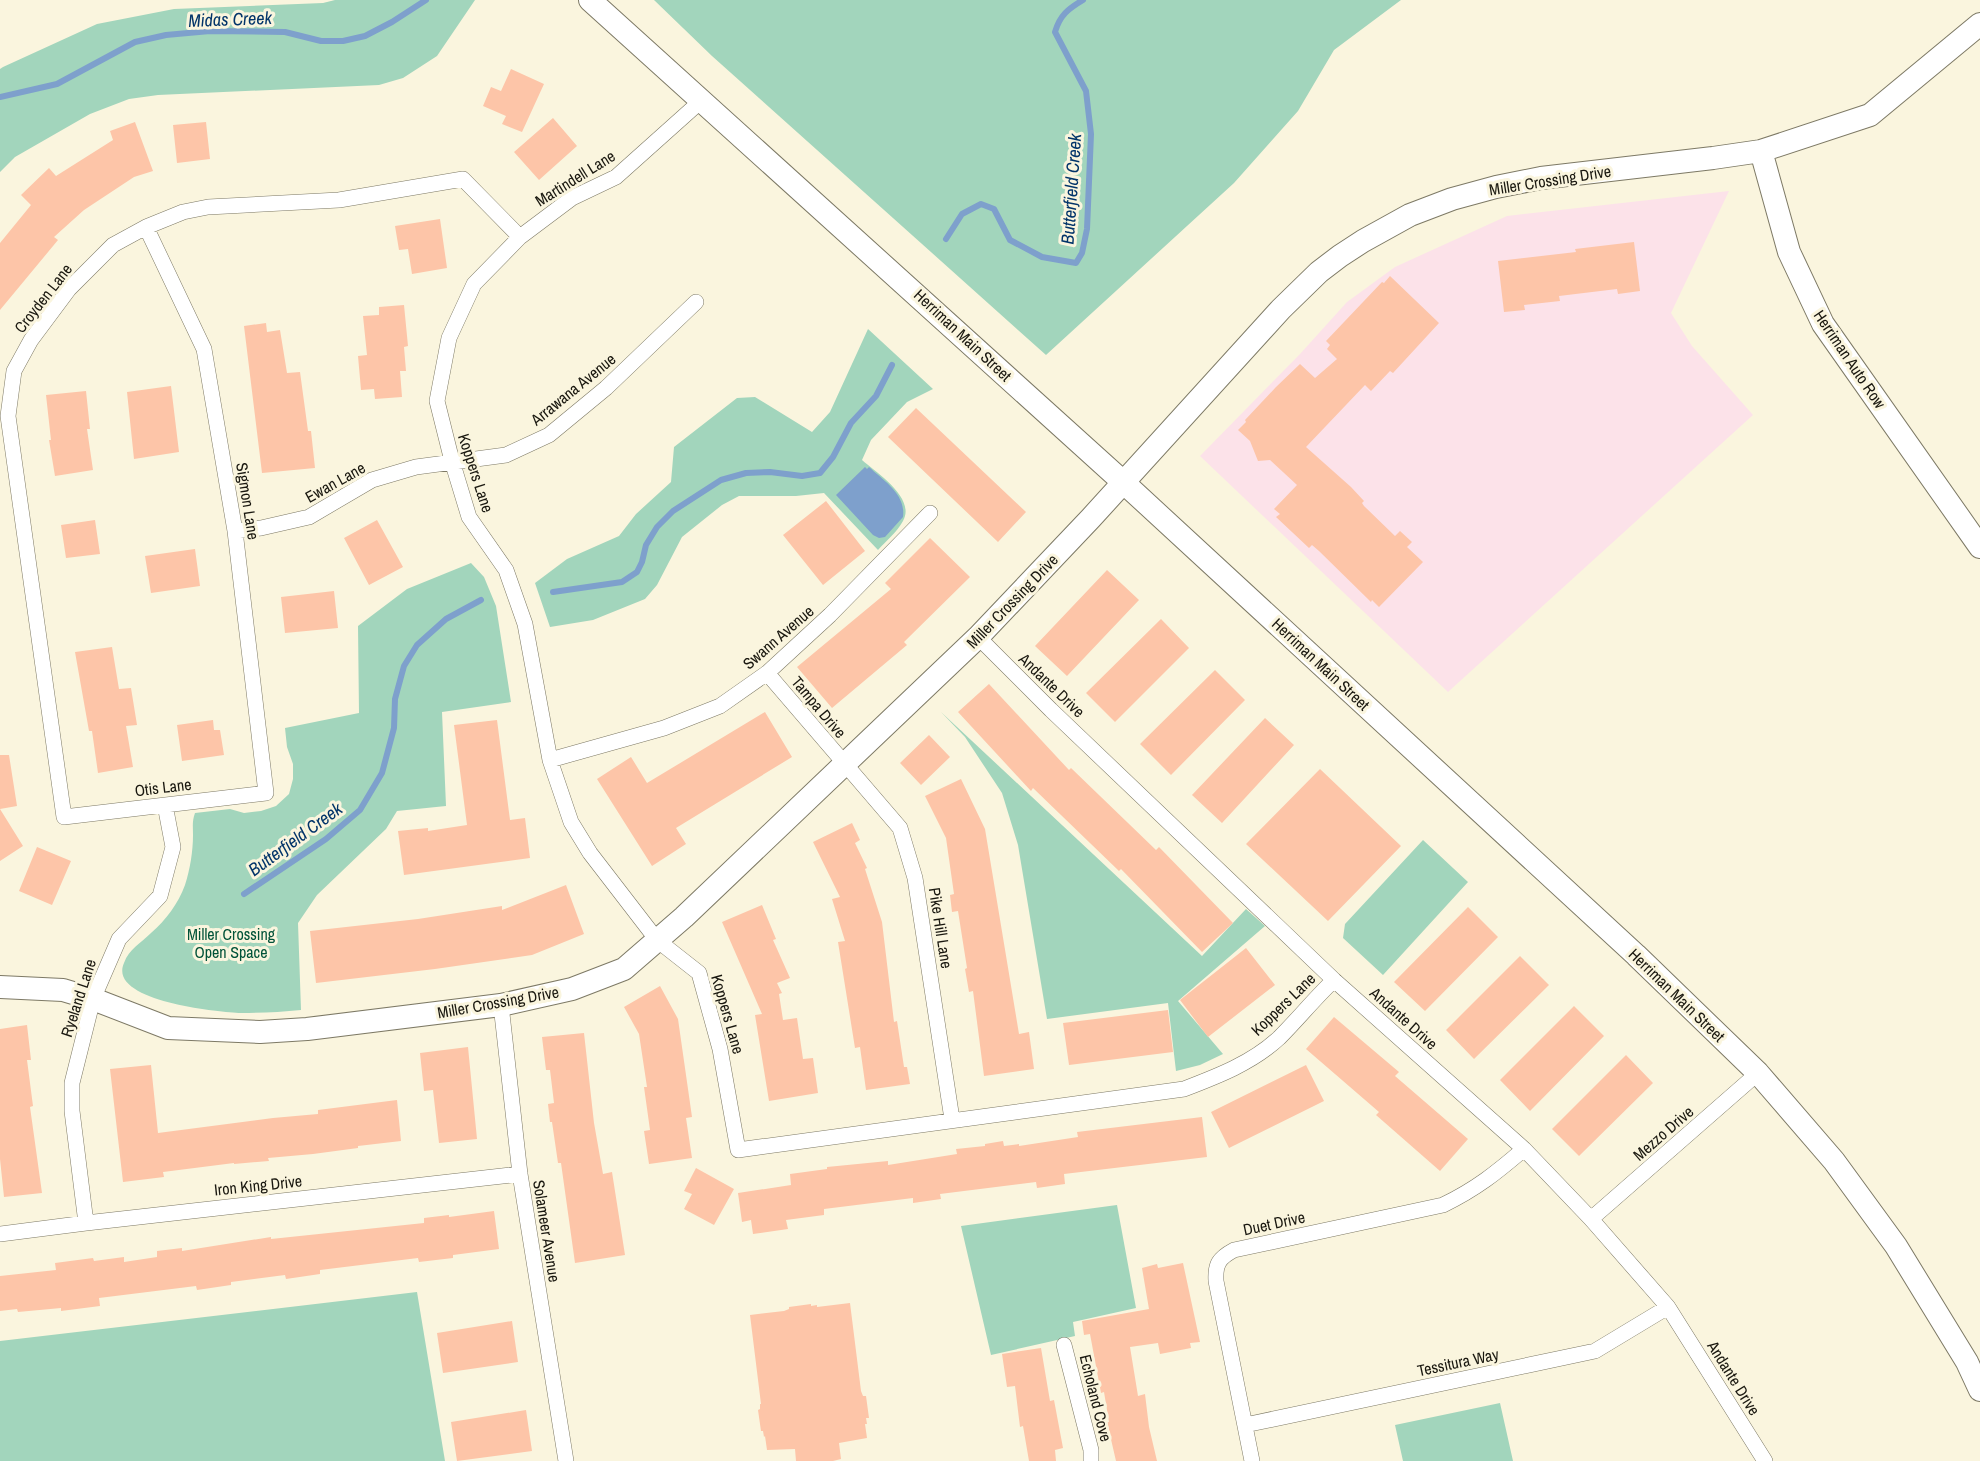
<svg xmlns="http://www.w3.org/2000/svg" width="1980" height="1461" viewBox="0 0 1980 1461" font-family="'Archivo Narrow',sans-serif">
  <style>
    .commercial { fill: #fce2e9 }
    .green { fill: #a2d5bc }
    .water { fill: #7ea0cc }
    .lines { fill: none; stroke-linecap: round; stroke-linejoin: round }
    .stream { stroke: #7ea0cc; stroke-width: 6 }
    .building { fill: #fdc5a8 }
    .street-casing { stroke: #7d7965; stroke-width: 16 }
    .secondary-casing { stroke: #7d7965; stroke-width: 24 }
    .street { stroke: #fff; stroke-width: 15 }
    .secondary { stroke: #fff; stroke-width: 22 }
    .labels { text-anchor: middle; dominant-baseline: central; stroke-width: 6; stroke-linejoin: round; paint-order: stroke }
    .street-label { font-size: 16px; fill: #19170f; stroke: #faf5de }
    .park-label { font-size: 16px; fill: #005238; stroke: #faf5de }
    .water-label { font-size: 18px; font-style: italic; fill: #023469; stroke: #faf5de }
  </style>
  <rect width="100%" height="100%" fill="#faf5de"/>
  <path class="commercial" d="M1729,191l-58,122 21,33 61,69 -305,277 -248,-236 100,-102 47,-52 48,-35 112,-51z"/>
  <path class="green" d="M335,0h140l-38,56 -34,22 -24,7 -221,10 -29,4 -39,15 -75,43 -15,15v-103l3,-2 94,-43 77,-15 149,-6z
    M654,0h747l-67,50 -36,61 -64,72 -188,172 -334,-299z
    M868,329l65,60 -26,13 -36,38 -9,20c15,13 54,38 41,61 -6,11 -17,20 -25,29l-54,-57 -28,3h-57l-17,9 -40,32 -25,48 -12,14 -52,21 -43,7 -15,-44 32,-24 52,-23 17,-22 35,-32 3,-35 63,-49 18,-1 57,35 18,-20z
    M471,563l13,14 12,29 15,96 -69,10 4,94 -49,5 -11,18 -69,66 -19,28 3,87c-20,2 -40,3 -60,3 -23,-1 -134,-12 -117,-50 5,-14 17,-20 27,-30 15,-13 27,-29 34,-48 5,-15 8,-34 8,-50 0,-8 -1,-14 2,-22l35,-4 14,4 17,-2 15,-5 13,-12 4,-15v-15l-6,-17 -2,-19 74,-15 -1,-87 49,-37z
    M941,712l261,244 44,-47 19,17 -87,75 45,53 -23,11 -24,6 -8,-68 -121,16 -29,-174 -16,-52 -37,-56z
    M1423,840l45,42 -85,93 -40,-37 2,-14z
    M1117,1205l19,103 -63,14 2,14 -84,19 -30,-129z
    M417,1292l28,169h-445v-120z
    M1500,1403l13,58h-110l-8,-36z"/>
  <path class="water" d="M865,467l2,2 2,-2c15,14 37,27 34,50l-18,20 -6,1 -6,-3 -37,-40z"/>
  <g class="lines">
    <path class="stream" d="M0,97l57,-13 78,-42 31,-7 44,-4 75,1 36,9h22l22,-5 27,-14 34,-22
      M946,239l16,-25 19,-10 13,5 16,31 32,17 34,6 6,-10 5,-24 4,-95 -5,-43 -31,-59c5,-17 13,-23 28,-32
      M553,592l69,-10 15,-10 5,-10 4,-17 11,-18 16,-16 48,-31 25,-7 24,-1 32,4 18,-3 13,-16 18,-34 25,-27 16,-31
      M244,894l82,-55 34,-29 22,-37 12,-45 1,-29 9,-33 13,-21 29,-26 35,-19"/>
  </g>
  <path class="building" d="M511,69l33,15 -22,48 -20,-8 4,-8 -23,-10 8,-19 10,4z
    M553,118l24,28 -38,34 -25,-28z
    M135,122l18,49 -19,6 -50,33 -30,27 4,3 -58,70v-67l31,-38 -10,-10 28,-27 7,8 57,-36 -3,-9z
    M206,122l4,37 -33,4 -4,-38z
    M440,219l7,49 -35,6 -4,-25 -9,1 -4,-24z
    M1634,242l6,49 -22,3 -1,-5 -58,7 1,5 -36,4 1,5 -21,2 -6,-51 78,-9 -1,-3z
    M1390,276l49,47 -46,50 -3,-2 -19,20 -6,-6 -59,62 45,40 13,14 -2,2 2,3 31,30 5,-5 12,11 -5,5 16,15 -44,45 -7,-7 -1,2 -52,-51 -7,-6 -3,3 -33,-31 4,-3 -6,-5 23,-24 -27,-25 -12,1 -8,-20 -12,-11 8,-8 -1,-2 31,-33 24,-23 15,14 22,-19 -10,-10 3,-4 -4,-4 56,-59 2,1z
    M404,305l4,41 -4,1 2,24h-6l2,26 -27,2 -1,-10 -13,1 -3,-34 9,-1 -4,-39 16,-1v-8z
    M266,323l1,9 13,-2 7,43 13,-1 8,59h3l4,37 -53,5 -18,-147z
    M171,386l8,66 -45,7 -7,-67z
    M86,391l4,38h-3l6,41 -38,6 -6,-36h2l-5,-45z
    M916,408l110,104 -28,30 -110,-105z
    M826,501l39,50 -42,34 -40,-50z
    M95,520l5,34 -34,4 -5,-33z
    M377,520l26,47 -34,18 -25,-47z
    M930,538l40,39 -66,65 3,3 -75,63 -35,-41 94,-78 -6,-6z
    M195,549l5,37 -49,7 -6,-37z
    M1107,570l32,30 -72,76 -32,-30z
    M334,591l4,37 -53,5 -4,-36z
    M1161,619l28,29 -74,74 -29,-29z
    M112,647l7,42 12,-1 6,37 -11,1 7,41 -35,6 -6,-42h-3l-14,-79z
    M1215,670l30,30 -74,75 -31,-31z
    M989,684l80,86 2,-2 85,82 3,-3 74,76 -31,29 -81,-83 -2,2 -86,-83 -2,3 -73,-79z
    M765,712l27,45 -116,71 10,16 -34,22 -55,-87 34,-22 16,26z
    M1265,718l29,27 -72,78 -30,-28z
    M213,720l1,10h6l4,25 -42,6 -5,-36z
    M497,720l13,100 15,-2 5,40 -126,17 -6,-44 30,-3v3l39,-6 -13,-100z
    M929,735l21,22 -29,28 -21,-22z
    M0,755h9l8,51 -17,3 23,37 -23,15z
    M1320,769l81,77 -73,75 -82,-77z
    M961,779l24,50 34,205 10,-2 5,37 -50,7 -11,-85 -4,1 -4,-23 2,-1 -9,-57 -6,1 -2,-17 4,-1 -8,-56 -21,-42z
    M852,823l8,17 -5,3 12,25 -2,1 17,53 12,100 3,-1 7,46h3l3,17 -44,6 -6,-43 -5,1 -17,-106 7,-1 -13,-42 8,-2 -27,-55z
    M37,847l34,14 -19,44 -33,-14z
    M566,885l18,49 -52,21 -97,14 -119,14 -6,-52 108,-12 84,-13v4z
    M762,905l14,34 -3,1 17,38 -13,5 5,10 -3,1 4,26 14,-2 6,41 10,-1 5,35 -49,8 -14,-86 7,-1 -40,-92z
    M1468,907l30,30 -73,74 -31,-29z
    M1246,948l29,37 -67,52 -28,-37z
    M1520,956l29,29 -75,74 -28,-29z
    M660,986l18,33 14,98 -6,1 6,40 -43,6 -5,-33 6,-1 -6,-43h3l-8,-53 -15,-27z
    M1574,1006l30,30 -74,75 -30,-31z
    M1168,1010l5,42 -104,13 -6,-42z
    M1334,1017l65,55 -4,4 73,63 -28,32 -64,-56 3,-3 -73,-63z
    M27,1025l4,35h-4l6,46 -3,1 12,86 -38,4 -4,-38v-130z
    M584,1033l10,90 9,51 9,-2 13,83 -50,8 -14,-100h-3l-6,-41h-2l-2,-18 6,-1 -4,-33h-4l-4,-33z
    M468,1047l9,92 -38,4 -6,-53 -9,1 -4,-38z
    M1626,1055l27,28 -74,73 -27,-27z
    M151,1065l7,68 115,-15 45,-4v-4l79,-10 4,41 -43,5v2l-45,6 -45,4 1,3 -35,3v-1l-71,9 1,5 -41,5 -13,-113z
    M1306,1065l18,36 -95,47 -18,-36z
    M1202,1117l5,40 -143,17 1,10 -28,4 -1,-6 -96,12 1,5 -28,4v-5l-89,11v6l-38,5 2,9 -35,5 -2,-14 -9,2 -4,-29 53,-8 -1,-11 37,-5v-2l61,-6v4l69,-11 -1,-5 29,-3v-2l18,-3 1,5 15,-2v2l59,-9 -1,-5z
    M696,1168l38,21 -20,36 -30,-16 8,-15 -8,-3z
    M494,1211l5,38 -46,6v3l-34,4 -1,-4 -98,12v4l-34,5 -1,-4 -54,7v3l-34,5 -1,-4 -97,12 1,8 -39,5v-3l-43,4 -1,-3 -17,2v-35l56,-6 -1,-7 38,-5 1,3 30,-4v5l33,-5v-6l25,-3v3l89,-14v2l153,-16v-5l25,-3v2z
    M1183,1263l17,79 -10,1 1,5 -31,6 -2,-11 -28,4 8,49 7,-2 4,33 8,34h-41l-9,-39h2l-5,-30 -3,1 -11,-59 -6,1 -2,-14 67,-12 -7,-41 15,-4 1,4z
    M850,1303l11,88 2,5h3l3,22h-3l1,6h-2l2,14 -28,5 2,16 -8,2h-37l-1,-12 -28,1 -2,-14 -1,1 -1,-6h-2l-3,-21 2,-1v-5h1l-11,-89 34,-4 5,-2v-2l22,-3v2l6,-1v2z
    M512,1321l6,41 -75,11 -6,-40z
    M1041,1348l9,53 4,-1 9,48 -8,2 1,11h-27l-6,-35 -3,1 -5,-41 -8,1 -5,-33z
    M526,1410l6,41 -75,10 -6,-39z"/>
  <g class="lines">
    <g class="street-casing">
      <path id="street" d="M702,100l-86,77 -44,21 -52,39 -46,47 -25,54 -12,63 15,60 17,56 37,53 19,54 25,136 21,62 19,31 67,87 42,33 21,76 18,101 446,-61c34,-13 68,-26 95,-51 19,-19 36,-40 55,-58
        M146,227l58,122 31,182 31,262 -202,24 -56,-401 6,-45 17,-31 38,-51 44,-44 33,-18 37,-15 25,-5 131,-7 124,-21 57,58
        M235,531l26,-3 48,-11 63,-37 44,-13 90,-12 43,-20 57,-47 90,-86
        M978,637l73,73 283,270 190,169 67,70 77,88 97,154
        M767,673l133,155 15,50 37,241
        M550,760l114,-32 56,-22 47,-33 63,-58 100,-102
        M501,1005l19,169 46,287
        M1591,1219l167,-146
        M86,1223l-14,-112v-28l21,-84 26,-60 41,-43 13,-49 -8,-42
        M0,1234l86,-11 434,-49
        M1064,1345l27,105v11
        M1245,1425l350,-74 73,-44
        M1252,1461l-36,-180c-1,-17 3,-23 18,-31l209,-45c33,-16 53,-32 81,-56"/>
    </g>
    <g class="secondary-casing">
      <path id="secondary" d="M590,0l533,482 513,473 122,118 76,88 62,85 71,116 13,28
        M1761,151l28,101 34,72 157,223
        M0,987l63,3 30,9 75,29 92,4 47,-3 194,-24 71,-16 52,-20 60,-52 294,-280 113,-119 190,-209 38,-37 21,-16 23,-15 47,-26 42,-16 44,-12 45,-9 172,-20 48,-7 109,-36 110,-91"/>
    </g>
    <use href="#street" class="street"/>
    <use href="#secondary" class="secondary"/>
  </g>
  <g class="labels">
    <g class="street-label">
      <text transform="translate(575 178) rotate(-32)">Martindell Lane</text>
      <text transform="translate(1550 180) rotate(-9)">Miller Crossing Drive</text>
      <text transform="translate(43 298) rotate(-52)">Croyden Lane</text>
      <text transform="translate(963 335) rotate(43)">Herriman Main Street</text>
      <text transform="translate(1850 359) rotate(56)">Herriman Auto Row</text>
      <text transform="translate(573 389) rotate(-39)">Arrawana Avenue</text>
      <text transform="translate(476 473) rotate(72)">Koppers Lane</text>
      <text transform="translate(335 482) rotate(-29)">Ewan Lane</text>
      <text transform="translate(248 501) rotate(81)">Sigmon Lane</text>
      <text transform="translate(1012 601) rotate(-46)">Miller Crossing Drive</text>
      <text transform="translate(778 637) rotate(-41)">Swann Avenue</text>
      <text transform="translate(1321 664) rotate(43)">Herriman Main Street</text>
      <text transform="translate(1052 685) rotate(44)">Andante Drive</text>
      <text transform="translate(819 707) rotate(50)">Tampa Drive</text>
      <text transform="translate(163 787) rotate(-7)">Otis Lane</text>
      <text transform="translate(941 928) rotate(81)">Pike Hill Lane</text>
      <text transform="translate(1677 995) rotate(44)">Herriman Main Street</text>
      <text transform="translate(78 998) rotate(-72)">Ryeland Lane</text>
      <text transform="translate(498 1002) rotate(-10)">Miller Crossing Drive</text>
      <text transform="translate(1283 1004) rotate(-44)">Koppers Lane</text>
      <text transform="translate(728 1014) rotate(74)">Koppers Lane</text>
      <text transform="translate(1404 1018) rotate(42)">Andante Drive</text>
      <text transform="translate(1663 1133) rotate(-41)">Mezzo Drive</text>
      <text transform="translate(258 1185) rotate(-6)">Iron King Drive</text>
      <text transform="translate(1274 1223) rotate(-12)">Duet Drive</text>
      <text transform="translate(547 1231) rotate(81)">Solameer Avenue</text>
      <text transform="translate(1458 1362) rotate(-12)">Tessitura Way</text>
      <text transform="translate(1734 1378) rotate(58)">Andante Drive</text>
      <text transform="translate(1096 1398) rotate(76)">Echoland Cove</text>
    </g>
    <g class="park-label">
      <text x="231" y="934">Miller Crossing<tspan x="231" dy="18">Open Space</tspan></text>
    </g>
    <g class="water-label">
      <text transform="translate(230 19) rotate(-2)">Midas Creek</text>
      <text transform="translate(1071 189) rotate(-86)">Butterfield Creek</text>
      <text transform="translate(295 839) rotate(-36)">Butterfield Creek</text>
    </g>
  </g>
</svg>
